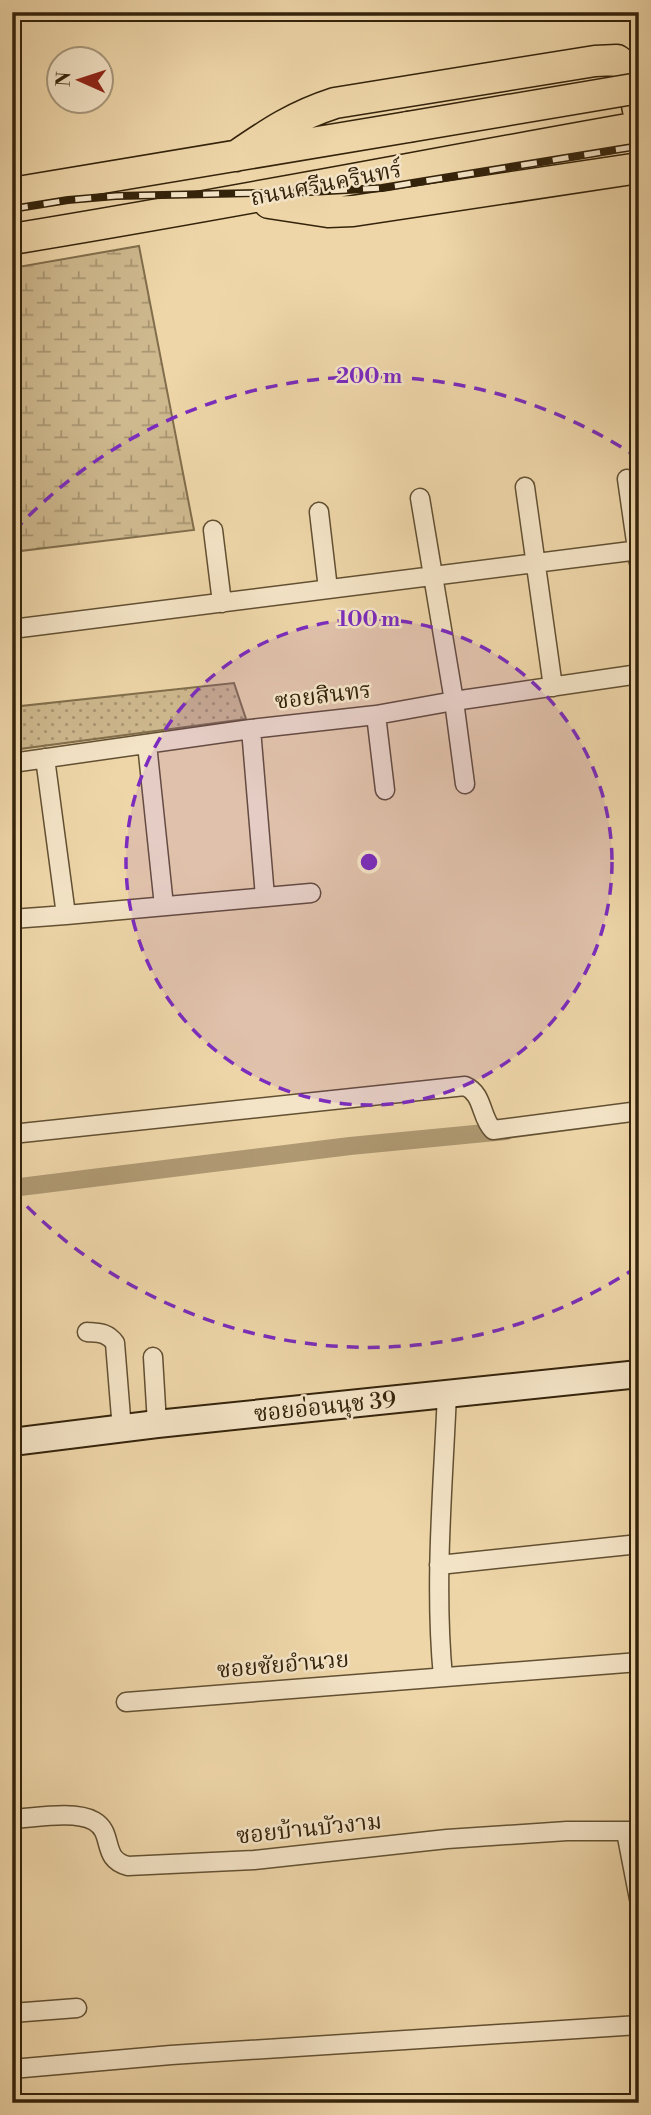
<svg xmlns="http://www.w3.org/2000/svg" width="651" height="2115" viewBox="0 0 651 2115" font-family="'Libre Bodoni','Noto Serif Thai',serif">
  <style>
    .wetland { fill: url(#wetland-marsh); stroke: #816e4c; stroke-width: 2 }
    .garden { fill: url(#garden-dots); stroke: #816e4c; stroke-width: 2 }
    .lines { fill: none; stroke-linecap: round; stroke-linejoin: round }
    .canal { stroke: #af9973; stroke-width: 18 }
    .street-casing { stroke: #625032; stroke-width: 21 }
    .secondary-casing { stroke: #34230b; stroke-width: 30 }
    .primary-casing { stroke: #34230b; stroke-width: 33 }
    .street { stroke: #f4e4c7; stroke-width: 18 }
    .secondary { stroke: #f4e4c7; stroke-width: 26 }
    .primary { stroke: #eed6a9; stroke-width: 30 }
    .rail-casing { stroke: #34230b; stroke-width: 8 }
    .rail { stroke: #f4e4c7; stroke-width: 5; stroke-dasharray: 16; stroke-linecap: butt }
    .primary-bridge-casing { stroke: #34230b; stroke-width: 33; stroke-linecap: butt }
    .primary-bridge { stroke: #eed6a9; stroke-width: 30 }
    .ring { fill: none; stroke: #7b2cbf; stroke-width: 3.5; stroke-dasharray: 12 9 }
    .labels { text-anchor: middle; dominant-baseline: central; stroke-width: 5; stroke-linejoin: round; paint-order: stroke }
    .street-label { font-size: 23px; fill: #34230b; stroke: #f4e4c7 }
    .centre { fill: #7b2cbf; stroke: #f4e4c7; stroke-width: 3.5 }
    .ring-label { font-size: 21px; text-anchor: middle; font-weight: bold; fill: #7b2cbf; stroke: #f4e4c7; stroke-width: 5; stroke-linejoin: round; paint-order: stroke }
  </style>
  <defs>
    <pattern id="wetland-marsh" width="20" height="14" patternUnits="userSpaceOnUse" patternTransform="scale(1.75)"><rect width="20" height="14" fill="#ceb88e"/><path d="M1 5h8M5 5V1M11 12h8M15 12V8" fill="none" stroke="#a89572"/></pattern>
    <pattern id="garden-dots" width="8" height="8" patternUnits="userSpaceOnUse" patternTransform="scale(1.75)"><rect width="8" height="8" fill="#ceb88e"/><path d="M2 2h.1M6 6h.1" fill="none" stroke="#a89572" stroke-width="1.8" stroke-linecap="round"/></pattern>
  </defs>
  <rect width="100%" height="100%" fill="#eed6a9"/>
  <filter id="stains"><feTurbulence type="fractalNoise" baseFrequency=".00286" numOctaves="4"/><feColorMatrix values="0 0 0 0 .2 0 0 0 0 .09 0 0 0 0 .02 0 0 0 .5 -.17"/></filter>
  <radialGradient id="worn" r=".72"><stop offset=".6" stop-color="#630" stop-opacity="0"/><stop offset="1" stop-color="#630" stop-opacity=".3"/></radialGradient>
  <path class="wetland" d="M139,246l55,284 -182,22v-284z"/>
  <path class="garden" d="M234,683l12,36 -234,31v-43z"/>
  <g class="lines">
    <path class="canal" d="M12,1188l338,-42 156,-15"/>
    <g class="street-casing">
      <path id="street" d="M627,479l12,84
        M525,487l28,200
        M420,498l34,203 11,83
        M319,512l9,77
        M213,530l9,73
        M12,629l627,-79
        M376,715l9,75
        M251,729l14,168
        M147,744l17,162
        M12,763l239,-34 125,-14 78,-14 185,-27
        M66,915l245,-22
        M12,919l54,-4 -21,-157
        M12,1134l453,-48c19,8 15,31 28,44l146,-19
        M87,1332c12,1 20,0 28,11l7,87
        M153,1357l4,67
        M439,1565l200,-21
        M443,1677c-9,-94 0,-189 4,-284
        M126,1702l513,-40
        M12,1819c22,-1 63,-9 82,2 21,12 6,38 34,45l126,-6 193,-21 120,-8h72
        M626,1832l13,67
        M12,2013l65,-5
        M12,2069l159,-14 468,-30"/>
    </g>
    <g class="secondary-casing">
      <path id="secondary" d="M12,1442l145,-18 482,-50"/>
    </g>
    <g class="primary-casing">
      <path id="primary" d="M236,156c35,-24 59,-40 99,-53l260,-42 22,-1 13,10 9,45
        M12,193l396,-66
        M269,203l59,9 25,-1 286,-43
        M12,239c210,-34 418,-75 627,-112"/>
    </g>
    <use href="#street" class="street"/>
    <use href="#secondary" class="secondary"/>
    <use href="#primary" class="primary"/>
    <g class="rail-casing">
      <path id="rail" d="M12,209l56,-9 48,-4 194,-4 72,-4 257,-42"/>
    </g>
    <use href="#rail" class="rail"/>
    <g class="primary-bridge-casing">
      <path id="primary-bridge" d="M408,127l231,-39"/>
    </g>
    <use href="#primary-bridge" class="primary-bridge"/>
  </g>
  <circle cx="369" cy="862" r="243" fill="#7b2cbf" fill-opacity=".12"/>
  <g class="ring">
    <circle cx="369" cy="862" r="243"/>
    <path d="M637 1267A486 486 0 0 1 14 1193M14 531A486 486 0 0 1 637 457"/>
  </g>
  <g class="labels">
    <g class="street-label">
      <text transform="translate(326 184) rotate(-11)">ถนนศรีนครินทร์</text>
      <text transform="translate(323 696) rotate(-7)">ซอยสินทร</text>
      <text transform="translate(325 1407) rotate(-6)">ซอยอ่อนนุช 39</text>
      <text transform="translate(283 1665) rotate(-5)">ซอยชัยอำนวย</text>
      <text transform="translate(309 1829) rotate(-6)">ซอยบ้านบัวงาม</text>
    </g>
  </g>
  <circle cx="369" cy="862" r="10" class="centre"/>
  <g class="ring-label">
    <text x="369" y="383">200 m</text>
    <text x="369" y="626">100 m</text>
  </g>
  <rect width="651" height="2115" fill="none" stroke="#eed6a9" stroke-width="42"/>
  <rect x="14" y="14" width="623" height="2087" fill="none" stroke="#34230b" stroke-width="3.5"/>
  <rect x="21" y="21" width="609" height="2073" fill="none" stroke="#34230b" stroke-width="2"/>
  <g transform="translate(80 80) rotate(273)"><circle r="33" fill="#f4e4c7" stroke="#a7977c" stroke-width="2"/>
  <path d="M0-5L12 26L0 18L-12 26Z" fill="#8f2418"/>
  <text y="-10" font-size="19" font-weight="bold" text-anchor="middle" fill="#34230b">N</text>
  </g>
  <rect width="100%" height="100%" filter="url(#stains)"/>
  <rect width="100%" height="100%" fill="url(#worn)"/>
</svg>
